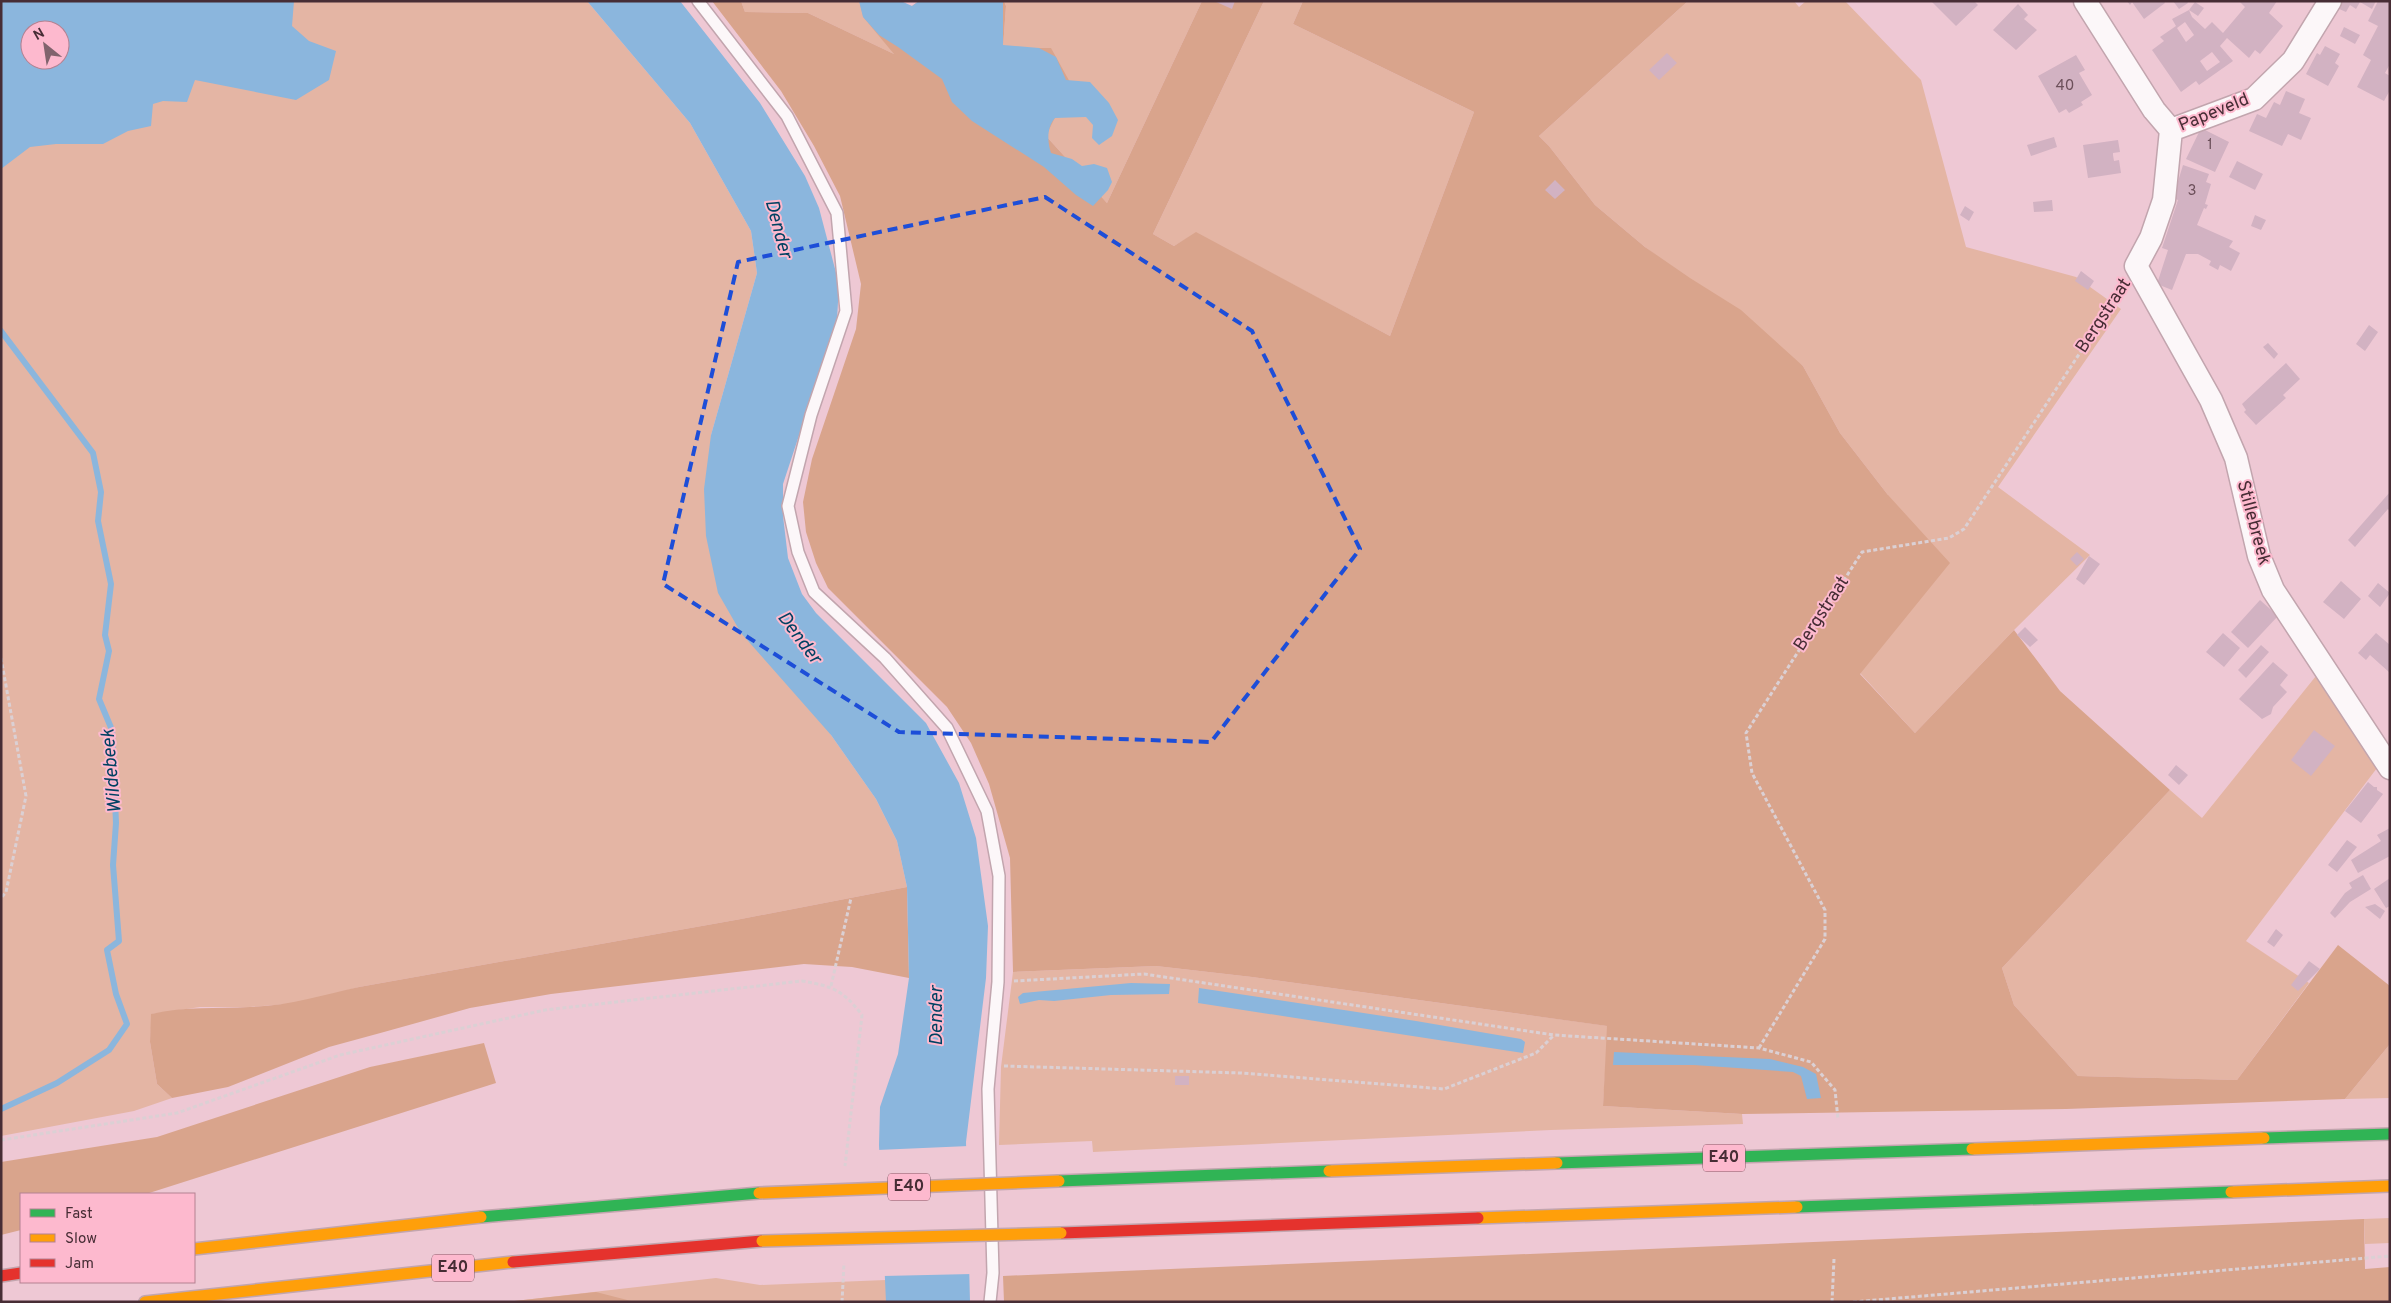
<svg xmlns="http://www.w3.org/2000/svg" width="2391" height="1303" viewBox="0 0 2391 1303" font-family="Overpass,sans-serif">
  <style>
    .green { fill: #e4b5a4; fill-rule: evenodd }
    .forest { fill: #d9a48c }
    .water { fill: #8bb6dd; fill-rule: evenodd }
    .pier { fill: #eec8d4 }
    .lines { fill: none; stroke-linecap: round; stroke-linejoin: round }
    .stream { stroke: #8bb6dd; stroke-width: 6 }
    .building { fill: #d2b2c2; fill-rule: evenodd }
    .lane-casing { stroke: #c2a5ae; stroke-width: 14 }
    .street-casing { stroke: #c2a5ae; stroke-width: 25 }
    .fast-casing { stroke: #c2a5ae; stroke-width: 14 }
    .slow-casing { stroke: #c2a5ae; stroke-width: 14 }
    .jam-casing { stroke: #c2a5ae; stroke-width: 14 }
    .path { stroke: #dbd0d4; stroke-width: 3; stroke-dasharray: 4 2.5; stroke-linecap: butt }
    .lane { stroke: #fcf7f9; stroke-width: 11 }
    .street { stroke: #fcf7f9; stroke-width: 22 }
    .fast { stroke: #30b455; stroke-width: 11 }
    .slow { stroke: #ff9f0a; stroke-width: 11 }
    .jam { stroke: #e5322d; stroke-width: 11 }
    .slow-bridge-casing { stroke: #c2a5ae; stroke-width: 14; stroke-linecap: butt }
    .slow-bridge { stroke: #ff9f0a; stroke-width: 11 }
    .marked { fill: none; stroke: #1d4ed8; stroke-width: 4; stroke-dasharray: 10 6; stroke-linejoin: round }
    .labels { text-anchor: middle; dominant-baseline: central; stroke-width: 4; stroke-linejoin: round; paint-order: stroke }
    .number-label { font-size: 15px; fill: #6c505a }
    .shield { fill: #fdb9ce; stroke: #7e5763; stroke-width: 1 }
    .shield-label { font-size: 16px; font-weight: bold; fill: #472d35 }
    .street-label { font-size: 18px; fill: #472d35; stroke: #fdb9ce }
    .water-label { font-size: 19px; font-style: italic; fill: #004162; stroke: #fdb9ce }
  </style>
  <rect width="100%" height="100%" fill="#eec8d4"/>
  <path class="green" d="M1,1h586l103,122 61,108 6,42 -46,162 120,300 45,64 21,42 10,46 -166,32 -382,68 -60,16 -49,4h-50l-48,7 -2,28 7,42 15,14 -38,13 -133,25zM30,30h30v30h-30z
    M741,1h118l4,16 33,38 -88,-42 -63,-1z
    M1004,1h198l-95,202 -61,-67 -43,-88 3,-42z
    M1264,1h39l-10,23 181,88 -84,224 -194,-103 -22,13 -21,-12z
    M1688,1h106l5,6 7,-6h39l76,79 45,167 110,30 45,32 -123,178 92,68 -76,75 -99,103 -55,-60 28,-178 -48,-62 -37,-67 -158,-119 -50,-42 -46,-59 -10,-10z
    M2316,676l61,92 -131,173 63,42 -72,97 -159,-4 -64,-71 -12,-37 168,-178 32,28z
    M1156,966l96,11 356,49 -5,80 139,8 1,10 -192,6 -458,22 -1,-11 -93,4 2,-78 12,-95z
    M2390,1044v54l-45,1z
    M2390,1218v25l-25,1 -1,-25z
    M716,1278l44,7 126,-5v22h-380z"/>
  <path class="forest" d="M712,1h29l4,11 63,1 86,41 -31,-37 -4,-16 53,5 7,-5h85l2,5 -3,42h48l20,36 -25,52 61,67 95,-202h62l-111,233 21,12 22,-14 194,104 84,-224 -181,-88 10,-23h385l-149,135 10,10 46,59 50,42 45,31 51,32 62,56 37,67 48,62 62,68 -90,111 55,59 99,-103 46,61 110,99 -168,178 12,37 64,71 159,4 101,-135 52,41v58l-45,55 -279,10 -324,5 -139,-8 4,-80 -355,-49 -96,-11 -143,6 -3,-114 -21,-74 -18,-41 -24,-36 -119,-119 -12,-25 -10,-31 -3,-30 9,-43 44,-130 5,-45 -21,-88 -26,-50 -33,-55z
    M907,887l2,91 -57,-11 -48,-3 -253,30 -81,14 -86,24 -55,15 -101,40 -56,11 -15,-14 -7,-42 1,-28c35,-8 65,-5 99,-7 38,-1 72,-12 109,-20l382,-68z
    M484,1043l12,40 -350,111h-125v36l-20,5v-73l156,-25 213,-70z
    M2364,1219l1,50 25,-2v35h-1386l-1,-26z
    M596,1292l39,10h-129z"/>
  <path class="water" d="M1,1h293l-2,25 17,15 27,10 -7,29 -33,20 -101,-20 -8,22 -24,-1 -10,3 -2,22 -23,5 -25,13h-47l-26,3 -29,22zM30,30h30v30h-30z
    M587,1h93l80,102 45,73 14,32 20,76 -2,36 -54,164v32l5,42 14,36 14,19 110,110 33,60 17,55 12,88 -2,52 -20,164 4,160h-84l-7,-157 1,-38 18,-53 11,-76 -2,-91 -10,-46 -21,-42 -45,-64 -90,-102 -23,-40 -12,-57 -2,-47 7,-54 46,-162 -6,-42 -61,-108z
    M859,1h42l11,5 7,-5h84v44l36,3 17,9 10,23 24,2 19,21 9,17 -6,16 -13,9 -7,-7 1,-13 -7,-8 -31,1c-8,9 -8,23 -4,35l21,6 10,7 12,-2 13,4 5,14 -4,8 -15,16 -17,-11 -32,-28 -72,-46 -20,-19 -10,-23 -44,-32 -19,-12 -16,-18z
    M1131,983l39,1 -1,10 -58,1 -57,6 -15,-1 -19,4 -2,-7 5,-4z
    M1199,988l217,33 105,18 4,3 -2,11 -325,-50z
    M1614,1052l156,7 33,8 13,7 5,24 -14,1 -6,-23 -8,-4 -99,-7h-81z"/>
  <path class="pier" d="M969,1146l3,128 -89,2 -6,-126z"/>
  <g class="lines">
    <path class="stream" d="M1,331l92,122 8,39 -3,29 13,63 -6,51 4,16 -10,48 13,31 4,93 -3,42 6,76 -12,9 9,44 11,30 -18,26 -52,33 -56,26"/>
  </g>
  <path class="building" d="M1214,1h21l-3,8z
    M1931,1h43l4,4 -22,21z
    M2127,1h37l1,2 -21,16 -12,-17 -2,3z
    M2173,1h14l1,2 -9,6z
    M2239,1h38l-8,12 14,13 -23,28 -5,-4 -6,8 -22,-20 -7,8 13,15 -34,24 -3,-4 -15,11 -29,-42 12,-9 -4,-4 16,-11 -4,-7 17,-9 3,7 13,12 7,-7 11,11 22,-26zM2185,22l9,13 -8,7 -9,-14zM2212,52l8,10 -13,9 -7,-10z
    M2340,1h36l-4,8 -12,-7 -4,7 -6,-4 -4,7 -9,-4z
    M2378,1h12v63l-5,9 5,3v14l-6,11 -27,-14 14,-27 -8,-5 15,-29 -10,-5z
    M2195,2l9,6 -6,8 -9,-6z
    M2018,4l10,11 -4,4 13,11 -21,20 -23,-20z
    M2344,27l16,8 -5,9 -15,-8z
    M2325,46l15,8 -5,9 4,3 -11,20 -22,-12 11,-21 3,2z
    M1667,53l10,10 -18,17 -10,-10z
    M2076,55l9,15 -6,3 13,22 -11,7 2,3 -14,8 -3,-4 -7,4 -21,-37z
    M2286,91l19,8 -6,14 12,5 -10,22 -13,-6 -6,12 -33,-15 8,-17 9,4 8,-16 6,3z
    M2201,128l28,14 -14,30 -29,-13z
    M2054,137l3,10 -26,9 -4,-11z
    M2118,140l2,12 -7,1v2l1,6 5,-1 2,13 -33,5 -5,-33z
    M2237,161l26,13 -8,16 -26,-13z
    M2183,165l26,9 -3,8 5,2 -6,20 3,1 -2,4 -2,-1 -7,17 36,16 -4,6 11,6 -9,18 -11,-6 -2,5 -9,-5 2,-4 -13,-7h-12l-14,36 -15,-6 11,-34 -6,-2 16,-48 -5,-2z
    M1555,180l10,10 -10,9 -10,-9z
    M2052,200l1,11 -19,1 -1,-10z
    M1965,206l9,6 -5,9 -9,-6z
    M2255,215l11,5 -5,10 -10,-4z
    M2081,271l13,10 -6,9 -13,-9z
    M2369,325l9,7 -13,19 -9,-7z
    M2268,343l10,11 -4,5 -11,-12z
    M2286,363l14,16 -17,16 3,3 -30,27 -12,-13 2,-2 -4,-6z
    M2390,492v19l-2,-2 -33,38 -7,-7z
    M2077,552l7,7 -7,7 -7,-7z
    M2089,556l11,8 -16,21 -8,-6z
    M2341,581l20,18 -17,20 -21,-17z
    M2378,583l12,10 -10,14 -12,-11z
    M2260,600l18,16 -30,32 -17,-16z
    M2025,627l13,13 -8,7 -13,-12z
    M2223,633l17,15 -16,19 -18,-15z
    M2376,633l14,12v28l-20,-18 -4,5 -8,-7z
    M2261,645l8,7 -23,26 -8,-8z
    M2273,662l15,13 -8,10 7,7 -14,15 -2,7 -9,5 -23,-20z
    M2314,730l21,16 -24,30 -20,-16z
    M2176,765l12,10 -9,10 -11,-10z
    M2368,782l6,5h3v3l6,4 -22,29 -16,-12z
    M2390,828v28l-32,17 -7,-13 30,-19 -4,-6z
    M2347,840l10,7 -20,25 -9,-7z
    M2363,875l8,14 -21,13 -15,16 -5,-5 15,-20 7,-5 -3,-5z
    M2390,878v28l-4,2 -12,-19z
    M2375,904l10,7 -5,8 -15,-12z
    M2276,929l7,6 -9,12 -7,-5z
    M2309,961l11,8 -22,22 -7,-6z
    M1175,1076h14v9h-14z"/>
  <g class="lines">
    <g class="lane-casing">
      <path id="lane" d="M698,1l89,115 50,97 9,98 -35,104 -23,91 10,46 16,40 71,66 62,70 40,83 12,65 -1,106 -10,107 5,184 -3,29"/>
    </g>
    <g class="street-casing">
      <path id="street" d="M2085,1l69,109 17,20
        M2171,130l-7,70 -13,38 -15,28 75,134 25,58 23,98 14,34 117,178
        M2171,130l83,-31 39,-38 37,-60"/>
    </g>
    <g class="fast-casing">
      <path id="fast" d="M2264,1138l126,-4
        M1557,1163l415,-14
        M1059,1181l270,-10
        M1797,1207l434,-15
        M481,1217l278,-24"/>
    </g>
    <g class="slow-casing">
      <path id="slow" d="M1972,1149l292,-11
        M1329,1171l228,-8
        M2231,1192l159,-6
        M1478,1218l319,-11
        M194,1249l287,-32
        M145,1302l368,-40"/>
    </g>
    <g class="jam-casing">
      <path id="jam" d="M1061,1233l417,-15
        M513,1262l249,-21
        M1,1276l20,-3"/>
    </g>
    <path class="path" d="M1,658l25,138 -20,96 -5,6
      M1014,981l130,-7 410,61 205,13 52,14 24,28 3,29
      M831,986l20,-88
      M1759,1048l66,-109v-29l-73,-137 -6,-40 116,-181 87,-14 15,-9 160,-243
      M1004,1066l237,7 203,16 92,-36 17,-17
      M1,1140l176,-27 163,-58 205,-45 257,-29c30,5 41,9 60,34l-17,151
      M842,1302l2,-39
      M1832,1302l2,-43
      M1853,1302l537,-46"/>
    <use href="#lane" class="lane"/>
    <use href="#street" class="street"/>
    <use href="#fast" class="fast"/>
    <use href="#slow" class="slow"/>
    <use href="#jam" class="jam"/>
    <g class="slow-bridge-casing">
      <path id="slow-bridge" d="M759,1193l300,-12
        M762,1241l299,-8"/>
    </g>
    <use href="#slow-bridge" class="slow-bridge"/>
  </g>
  <path class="marked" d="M1045,197l207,134 108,218 -149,193 -312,-10 -236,-148 75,-322z"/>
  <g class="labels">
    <g class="number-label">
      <text x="2065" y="86">40</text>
      <text x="2210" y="145">1</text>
      <text x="2192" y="191">3</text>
    </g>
    <g class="shield">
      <rect x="1703" y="1144.5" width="42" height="27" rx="4"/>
      <rect x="888" y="1173.5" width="42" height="27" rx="4"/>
      <rect x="432" y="1254.5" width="42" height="27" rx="4"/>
    </g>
    <g class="shield-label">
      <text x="1724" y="1158">E40</text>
      <text x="909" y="1187">E40</text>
      <text x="453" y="1268">E40</text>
    </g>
    <g class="street-label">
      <text transform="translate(2214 113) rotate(-22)">Papeveld</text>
      <text transform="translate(2104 316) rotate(-57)">Bergstraat</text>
      <text transform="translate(2253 523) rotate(75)">Stillebreek</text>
      <text transform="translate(1822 614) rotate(-57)">Bergstraat</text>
    </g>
    <g class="water-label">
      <text transform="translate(778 229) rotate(75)">Dender</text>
      <text transform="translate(799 638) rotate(53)">Dender</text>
      <text transform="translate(112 771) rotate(-95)">Wildebeek</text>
      <text transform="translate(937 1016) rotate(-90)">Dender</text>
    </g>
  </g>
  <rect width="2391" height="1303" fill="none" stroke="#472d35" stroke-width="5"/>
  <rect x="20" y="1193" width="175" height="90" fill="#fdb9ce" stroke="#b48191"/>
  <rect x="30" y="1209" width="25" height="8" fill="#30b455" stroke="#b48191"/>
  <text x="65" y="1218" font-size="15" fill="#472d35">Fast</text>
  <rect x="30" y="1234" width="25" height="8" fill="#ff9f0a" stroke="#b48191"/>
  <text x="65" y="1243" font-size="15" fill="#472d35">Slow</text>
  <rect x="30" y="1259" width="25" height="8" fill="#e5322d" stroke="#b48191"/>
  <text x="65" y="1268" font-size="15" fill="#472d35">Jam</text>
  <g transform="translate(45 45) rotate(330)"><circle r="24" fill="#fdb9ce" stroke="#b48191"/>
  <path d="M0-4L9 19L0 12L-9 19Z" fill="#81636d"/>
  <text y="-8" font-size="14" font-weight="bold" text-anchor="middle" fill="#472d35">N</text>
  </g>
</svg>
